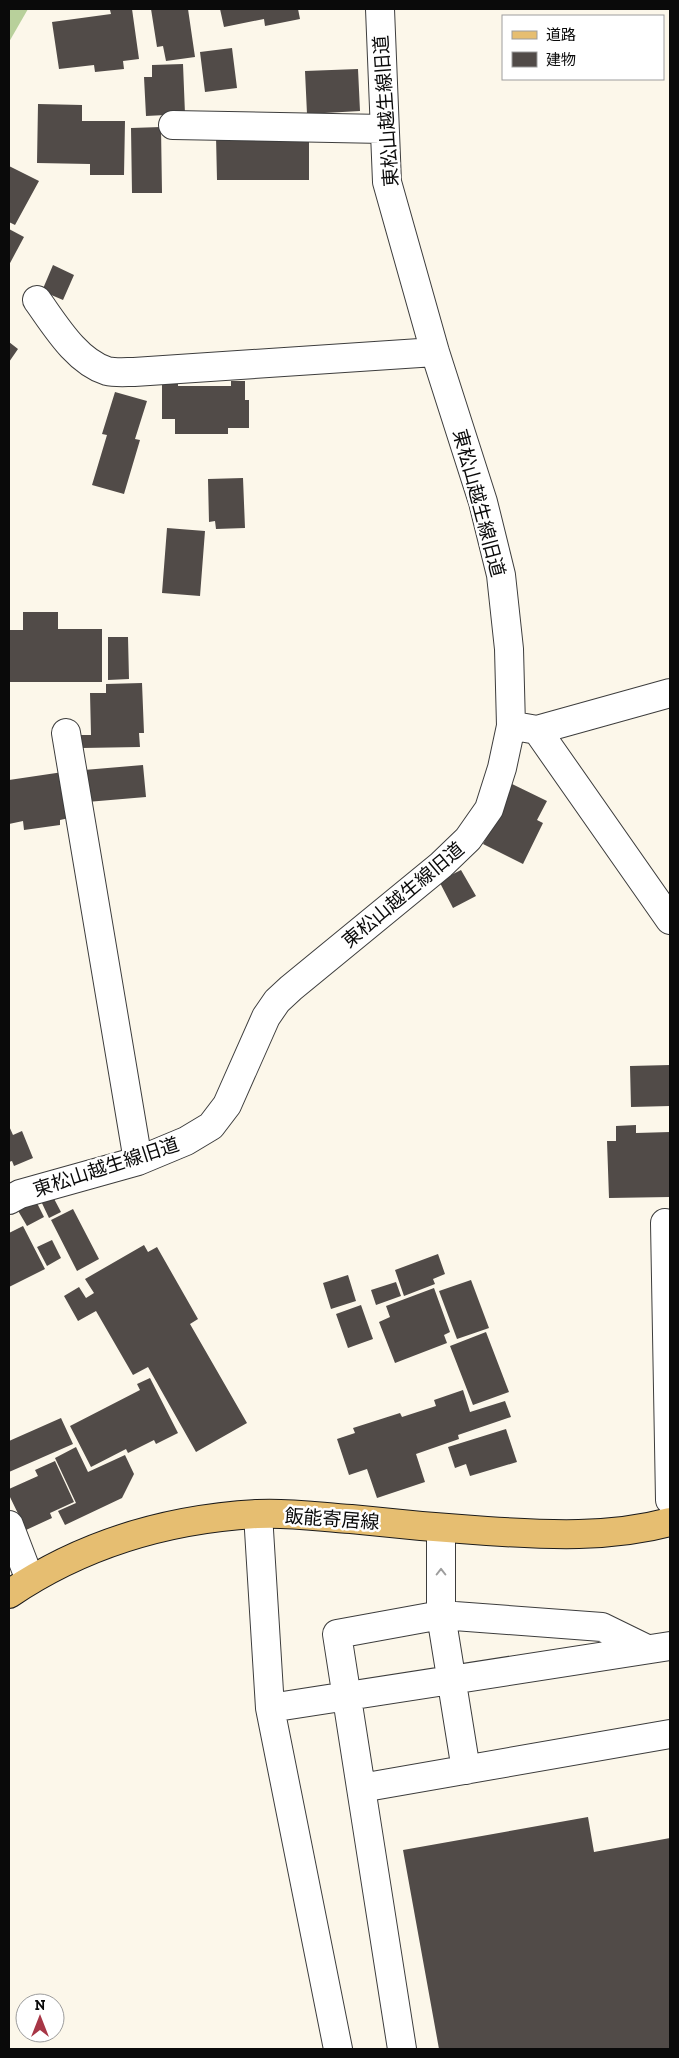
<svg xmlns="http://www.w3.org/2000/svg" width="679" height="2058" viewBox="0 0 679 2058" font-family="'Zilla Slab','Noto Sans JP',serif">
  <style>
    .forest { fill: #b8d09b }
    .building { fill: #514b48 }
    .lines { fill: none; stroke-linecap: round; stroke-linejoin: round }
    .minor-casing { stroke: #3d3d3d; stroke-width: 30 }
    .major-casing { stroke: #1b1b1b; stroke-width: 30 }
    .minor { stroke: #fff; stroke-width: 28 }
    .major { stroke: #e6be71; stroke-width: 28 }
    .oneway { stroke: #9d9d9d }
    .labels { text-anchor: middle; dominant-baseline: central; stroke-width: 5; stroke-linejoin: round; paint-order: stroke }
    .street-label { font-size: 19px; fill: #0a0a0a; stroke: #fff }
  </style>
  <rect width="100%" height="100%" fill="#fcf7ea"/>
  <path class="forest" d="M9,9h19l-19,33z"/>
  <path class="building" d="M132,9l7,50 -16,2 1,8 -29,3 -1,-7 -35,4 -7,-47 59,-8 -1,-4z
    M151,9h37l7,48 -29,4 -3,-15 -6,1z
    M220,9h78l2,10 -35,7 -1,-7 -40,8z
    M232,48l5,40 -32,4 -5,-40z
    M183,64l2,50 -39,2 -2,-39h8v-12z
    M358,69l2,42 -53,3 -2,-43z
    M38,104l44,1v16h43l-1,54h-34v-11l-53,-1z
    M161,127l1,66h-30l-1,-65z
    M216,136l93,3v41h-92z
    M9,166l30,15 -24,44 -6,-3z
    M9,229l15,8 -15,28z
    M53,265l21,10 -11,25 -21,-9z
    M9,342l9,7 -9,13z
    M162,380h16v6h53v-5h14v19h4v28h-21v6h-53v-15h-13z
    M115,392l32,9 -12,38 5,1 -16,54 -32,-9 15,-50 -5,-1z
    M243,478l2,50 -29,1 -1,-8 -6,1 -1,-43z
    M167,528l38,3 -5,65 -38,-3z
    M23,612h35v17h44v53h-93v-52h14z
    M108,637h20l1,42 -21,1z
    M142,683l2,50h-5l1,14 -58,1 -1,-13h10l-1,-42h16v-9z
    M143,765l3,32 -59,5 -3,-32z
    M63,772l6,46 -9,2v5l-36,5 -1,-9 -14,3v-44z
    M510,783l37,18 -10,19 6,3 -20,41 -40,-20 15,-29z
    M461,870l15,26 -23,12 -14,-27z
    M670,1065v41l-39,1 -1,-41z
    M636,1125v8l34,-1v65l-61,1 -2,-57h9v-15z
    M9,1126l4,9 9,-4 11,27 -19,8 -2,-5 -3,1z
    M51,1193l10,19 -12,6 -9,-19z
    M35,1199l9,18 -17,9 -10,-17z
    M73,1209l26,50 -22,12 -26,-51z
    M23,1226l22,43 -36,18v-54z
    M52,1240l9,18 -14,8 -10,-19z
    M144,1245l4,7 9,-5 41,72 -8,5 57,99 -51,29 -48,-85 -15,8 -37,-64 -18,10 -14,-25 15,-9 7,11 8,-5 -9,-14z
    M438,1254l7,20 -12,5 2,5 -31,12 -9,-26z
    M348,1275l8,26 -25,8 -8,-26z
    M471,1280l18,48 -32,11 -18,-48z
    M396,1282l5,14 -25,9 -5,-15z
    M434,1288l16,44 -6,3 3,8 -52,20 -16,-41 11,-5 -4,-11z
    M361,1305l12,34 -25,9 -12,-34z
    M486,1332l23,60 -36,13 -23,-59z
    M150,1378l28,55 -22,11 -2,-4 -26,13 -2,-4 -35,18 -21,-41 70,-36 -3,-6z
    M463,1390l7,22 35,-11 6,16 -53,18 1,4 -43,15 9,28 -48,16 -10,-29 -18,6 -12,-36 18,-6 -2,-5 47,-15 2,4 34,-11 -2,-6z
    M61,1418l12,26 -64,28v-31z
    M506,1429l11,33 -47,14 -4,-12 -11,4 -7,-21z
    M76,1447l12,25 37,-17 9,19 -12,24 -57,27 -7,-14 18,-8 -21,-45z
    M55,1461l19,41 -24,11 2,5 -26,12 -17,-35v-6l29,-13 -3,-6z
    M588,1817l6,35 76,-14v211h-231l-36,-199z"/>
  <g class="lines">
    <g class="minor-casing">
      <path id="minor" d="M173,125l211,4
        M37,300c18,25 39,61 70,71 8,2 19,1 27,1l301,-20
        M520,727l17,3 133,-37
        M537,730l133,190
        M66,733l72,428
        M9,1200l11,-6 118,-33 48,-20 25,-15 16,-21 39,-88 11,-16 14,-13 150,-123 27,-26 21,-30 13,-41 9,-42 -2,-77 -8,-74 -18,-73 -48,-150 -48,-170 -7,-173
        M665,1223l5,277
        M258,1514l12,194 68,341
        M9,1525l21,55
        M441,1528v87l25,155
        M647,1649l-45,-22 -161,-12 -104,19 24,154 309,-54
        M270,1708l400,-62
        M361,1788l41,261"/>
    </g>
    <g class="major-casing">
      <path id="major" d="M9,1594c74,-50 159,-75 248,-80 31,-2 63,3 94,5 45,5 90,9 136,12 61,4 123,7 183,-9"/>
    </g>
    <use href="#minor" class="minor"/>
    <use href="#major" class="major"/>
  </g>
  <defs><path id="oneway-chevron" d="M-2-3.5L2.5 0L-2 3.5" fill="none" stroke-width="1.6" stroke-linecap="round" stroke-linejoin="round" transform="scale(1.25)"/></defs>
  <use class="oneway" href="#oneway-chevron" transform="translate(441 1572) rotate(-90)"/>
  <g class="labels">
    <g class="street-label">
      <text transform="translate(386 111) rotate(-94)">東松山越生線旧道</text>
      <text transform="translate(479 503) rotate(75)">東松山越生線旧道</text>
      <text transform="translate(403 895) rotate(-40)">東松山越生線旧道</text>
      <text transform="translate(106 1167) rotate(-18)">東松山越生線旧道</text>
      <text transform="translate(332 1519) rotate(4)">飯能寄居線</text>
    </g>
  </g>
  <rect width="679" height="2058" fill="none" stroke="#0a0a0a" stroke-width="20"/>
  <rect x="502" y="15" width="162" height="65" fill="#ffffff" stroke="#9d9d9d"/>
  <rect x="512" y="31" width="25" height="8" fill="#e6be71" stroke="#9d9d9d"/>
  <text x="546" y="40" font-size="15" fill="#0a0a0a">道路</text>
  <rect x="512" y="52" width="25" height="15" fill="#514b48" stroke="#9d9d9d"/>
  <text x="546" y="65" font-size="15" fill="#0a0a0a">建物</text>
  <g transform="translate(40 2018)"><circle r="24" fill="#ffffff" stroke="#9d9d9d"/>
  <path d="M0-4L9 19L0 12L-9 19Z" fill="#a73646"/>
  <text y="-8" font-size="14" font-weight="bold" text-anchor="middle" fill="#0a0a0a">N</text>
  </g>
</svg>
